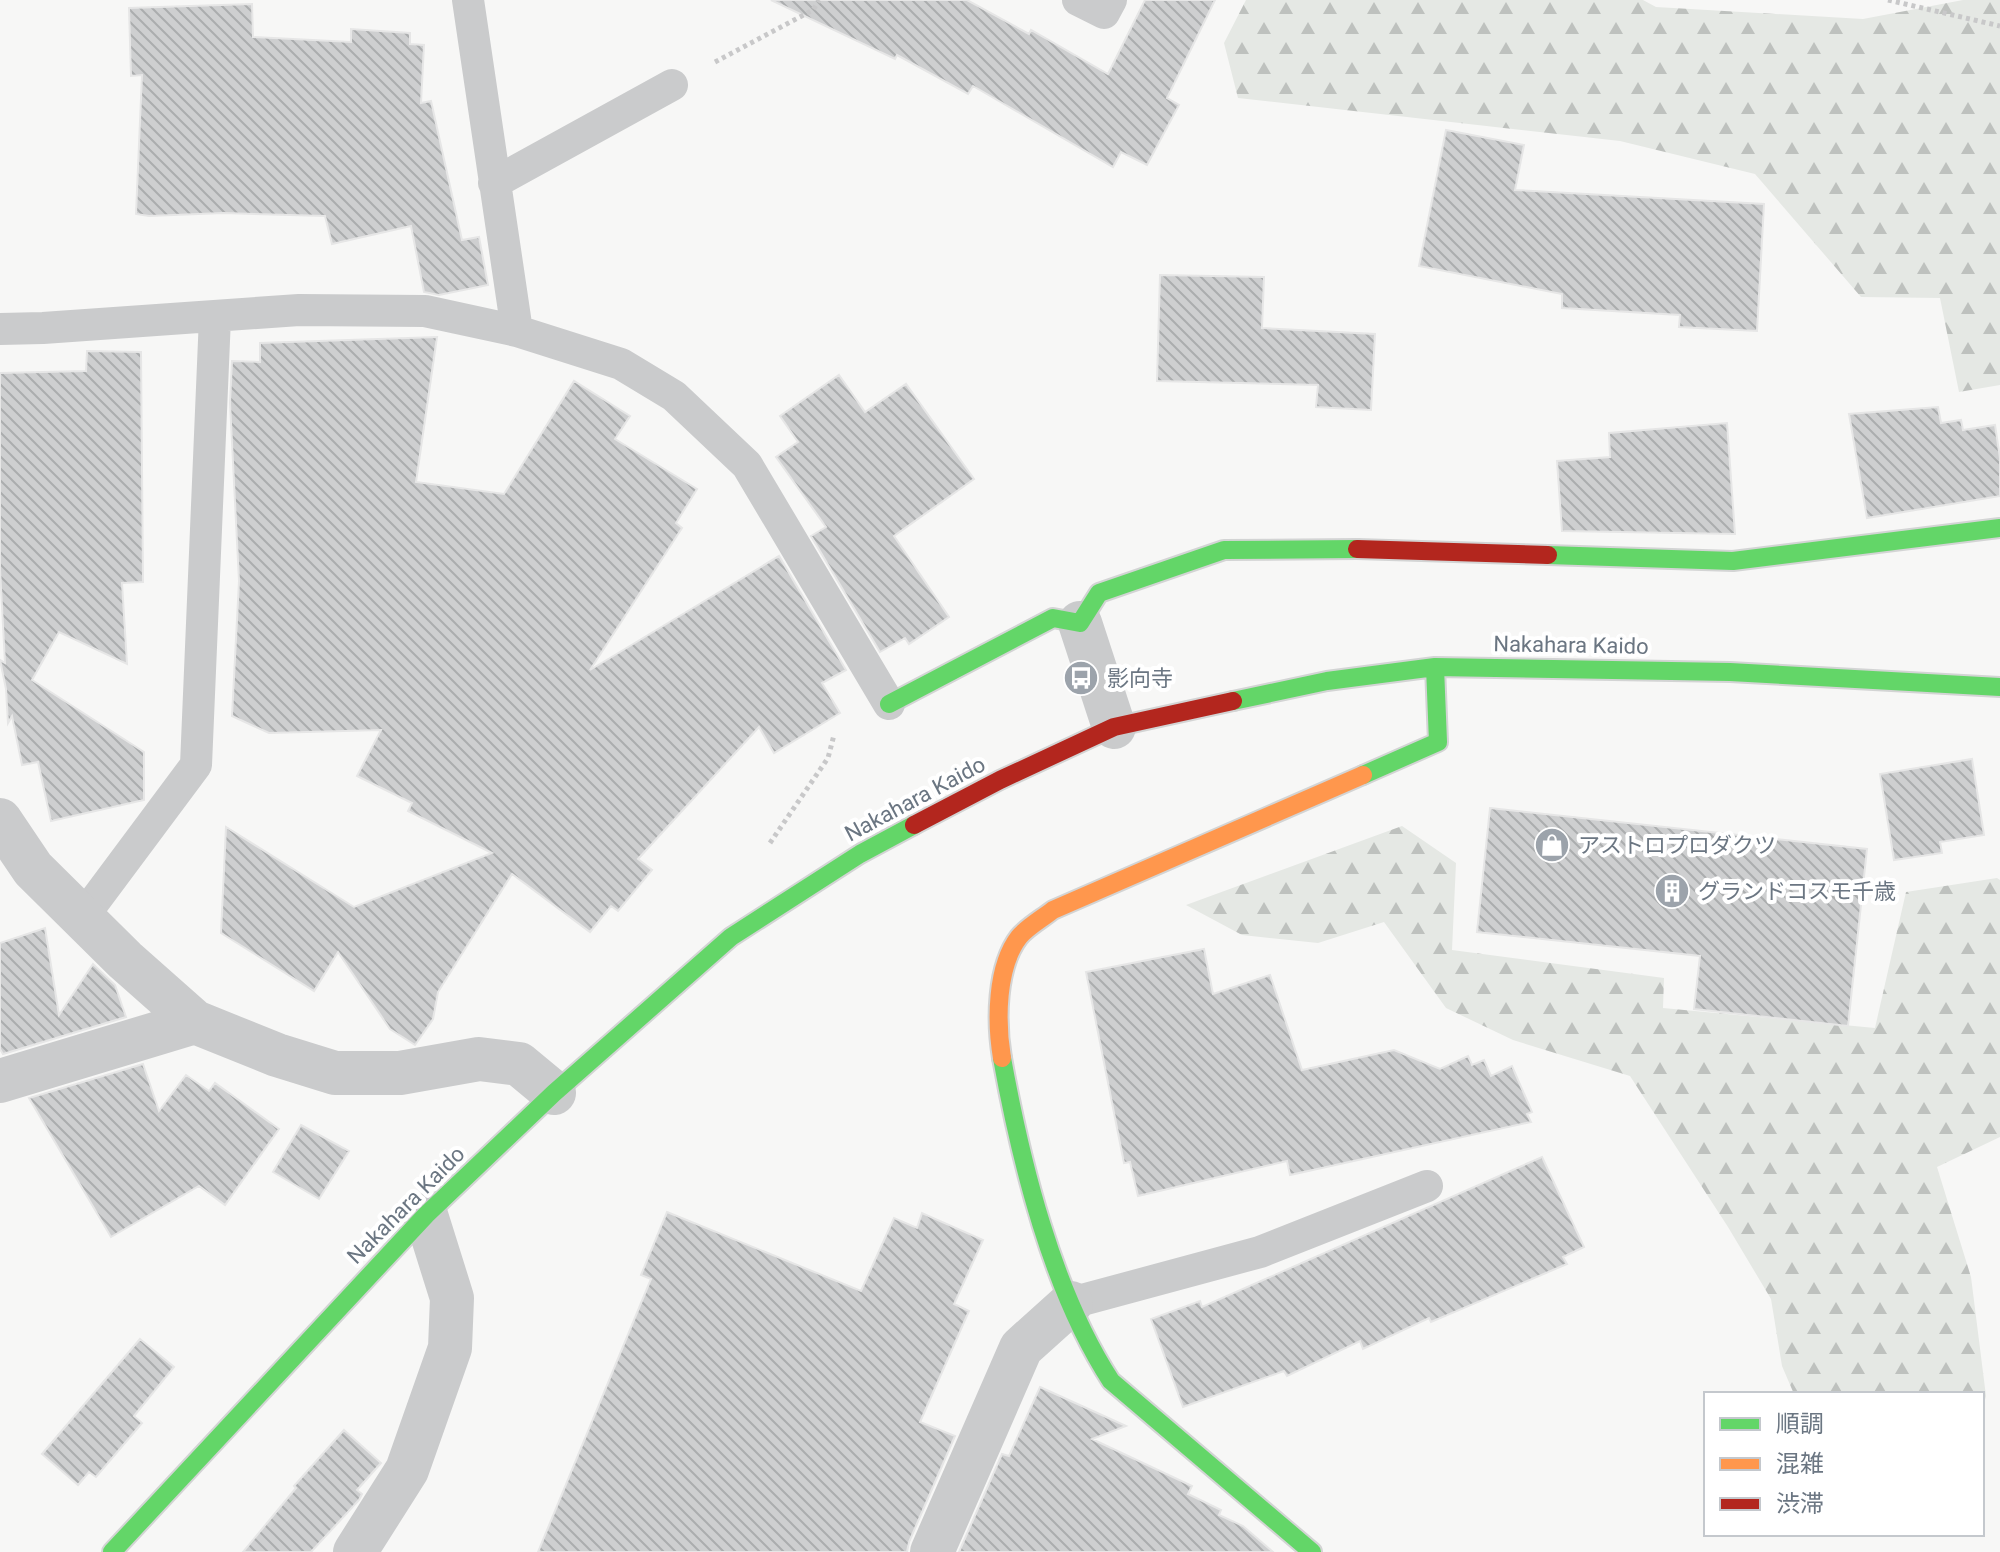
<svg xmlns="http://www.w3.org/2000/svg" width="2000" height="1552" viewBox="0 0 2000 1552" font-family="Roboto,'Noto Sans JP',sans-serif">
  <style>
    .forest { fill: url(#forest-firs) }
    .building { fill: url(#building-back-hatch); stroke: #e6e6e6; stroke-width: 2 }
    .lines { fill: none; stroke-linecap: round; stroke-linejoin: round }
    .fast-casing { stroke: #d3d4d4; stroke-width: 22 }
    .slow-casing { stroke: #d3d4d4; stroke-width: 22 }
    .jam-casing { stroke: #d3d4d4; stroke-width: 22 }
    .path { stroke: #c8c8c9; stroke-width: 5; stroke-dasharray: 4 4; stroke-linecap: butt }
    .lane { stroke: #cacbcc; stroke-width: 32 }
    .street { stroke: #cacbcc; stroke-width: 44 }
    .fast { stroke: #63d668; stroke-width: 18 }
    .slow { stroke: #ff974d; stroke-width: 18 }
    .jam { stroke: #b3261e; stroke-width: 18 }
    .labels { text-anchor: middle; dominant-baseline: central; stroke-width: 8; stroke-linejoin: round; paint-order: stroke }
    .street-label { font-size: 22px; fill: #6b7682; stroke: #fff }
    .poi-label { font-size: 22px; fill: #6b7682; stroke: #fff; text-anchor: start }
  </style>
  <defs>
    <pattern id="forest-firs" width="22" height="20" patternUnits="userSpaceOnUse" patternTransform="scale(2)"><rect width="22" height="20" fill="#e5e8e4"/><path d="M5 1l3.5 6h-7zM16 11l3.5 6h-7z" fill="#bec1be"/></pattern>
    <pattern id="building-back-hatch" width="6" height="6" patternUnits="userSpaceOnUse" patternTransform="scale(2)"><rect width="6" height="6" fill="#cecfd0"/><path d="M-1 5l2 2M0 0l6 6M5-1l2 2" fill="none" stroke="#abadae"/></pattern>
  </defs>
  <rect width="100%" height="100%" fill="#f7f7f6"/>
  <path class="forest" d="M1246,0h397l13,7 207,12 100,-19h37v385l-41,7 -19,-94 -79,-1 -106,-123 -135,-33 -382,-43 -14,-55z
    M1402,826l54,37 -4,87 212,28 -1,30 212,20 31,-136 91,-14 3,2v257l-63,30 34,110 15,119 -4,15v-17h-188l-12,-28 -11,-67 -43,-72 -98,-151 -117,-36 -67,-32 -62,-86 -66,21 -76,-8 -56,-30z"/>
  <path class="building" d="M771,0h196l62,34 2,-4 77,44 37,-74h70l-48,98 12,7 -32,60 -26,-13 -8,15 -140,-81 -5,8 -71,-39 -2,4z
    M252,4l1,33 98,5v-13l59,4v11l14,1 -3,58 10,-2 31,139 17,-3 9,48 -49,10 -15,-3 -13,-66 -79,18 -7,-28 -102,-3 -74,3 -13,-2 6,-139 -11,1 -2,-68z
    M1446,130l78,15 -9,45 249,14 -7,127 -78,-4 1,-12 -118,-7v-14l-143,-28z
    M1160,275l104,2 -2,51 113,6 -4,76 -55,-3 2,-22 -161,-4z
    M437,337l-21,145 88,12 70,-113 56,35 -15,23 82,50 -21,34 6,5 -92,142 189,-114 67,114 -24,13 18,30 -66,40 -15,-26 -121,132 14,11 -34,41 -7,-5 -21,26 -78,-58 -74,118 -5,27 -18,26 -25,-16 -52,-77 -24,39 -93,-58 5,-106 128,80 138,-54 -84,-42 4,-8 -55,-27 24,-46 -112,3 -37,-17 7,-135 -9,-178 2,-42 28,1v-19z
    M87,351l54,1 2,230 -21,1 5,81 -68,-32 -27,48 112,72v48l-93,21 -13,-59 -16,3 -10,-49 -4,7 -2,-34 -6,-29 5,3 -5,-94v-196l86,-2z
    M839,375l26,37 41,-28 68,95 -80,57 55,81 -40,27 -4,-6 -25,14 -69,-116 15,-9 -50,-70 22,-15 -18,-26z
    M1938,407l3,16 20,-3 2,10 32,-5 5,33v38l-133,22 -18,-104z
    M1727,423l8,111 -173,-3 -5,-70 53,-4 -1,-24z
    M1972,759l12,76 -44,7 2,11 -48,7 -14,-86z
    M1490,808l377,41 -19,177 -154,-17 6,-53 -223,-24z
    M45,928l14,87 34,-51 22,21 11,32 -123,37 -3,-5v-106z
    M1204,949l9,45 57,-19 32,95 92,-20 46,19 28,-13 4,9 12,-5 7,16 21,-10 20,46 -5,2 4,8 -241,53 -3,-14 -149,35 -8,-34 -6,1 -38,-191z
    M143,1064l16,47 27,-36 23,16 6,-8 64,46 -54,76 -26,-19 -88,51 -82,-139z
    M301,1125l48,26 -30,48 -46,-27z
    M1542,1157l42,90 -21,10 4,7 -136,58 -2,-4 -66,31 -3,-8 -73,35 -3,-5 -101,36 -32,-88 49,-18 2,6z
    M667,1212l194,79 33,-73 23,10 5,-15 61,27 -29,64 15,7 -49,111 35,14 -46,106 -2,10h-369l113,-273 -10,-4z
    M140,1339l34,28 -40,49 8,7 -46,54 -7,-5 -11,13 -36,-31z
    M1040,1387l86,39 -34,13 100,47 -4,8 33,16 -2,5 24,11 30,26h-314l43,-98 7,2z
    M344,1430l37,33 -24,27 5,4 -3,6 -48,52h-68l53,-64 -2,-2z"/>
  <g class="lines">
    <g class="fast-casing">
      <path id="fast" d="M1548,555l185,6 267,-33
        M1233,701l94,-20 108,-14 295,5 270,15
        M889,704l164,-86 27,5 19,-30 125,-43 133,-1
        M1363,775l75,-33 -3,-75
        M1002,1058c19,105 50,232 109,323l201,171
        M112,1552l314,-337 128,-122 177,-156 129,-83 54,-29"/>
    </g>
    <g class="slow-casing">
      <path id="slow" d="M1002,1058c-6,-36 -6,-91 17,-121 8,-10 24,-19 34,-27l310,-135"/>
    </g>
    <g class="jam-casing">
      <path id="jam" d="M1357,549l191,6
        M914,825l86,-45 114,-53 119,-26"/>
    </g>
    <path class="path" d="M1888,0l112,26
      M715,62l98,-52 6,-10
      M770,843l58,-85 6,-23"/>
    <path class="lane" d="M468,0l49,331
      M1078,0l26,13 7,-13
      M494,183l178,-98
      M0,329l43,-1 256,-18 126,1 92,20 104,33 53,32 73,69 142,239
      M82,918l114,-153 19,-448
      M1071,1303l189,-51 167,-66"/>
    <path class="street" d="M1080,623l34,104
      M0,820l33,49 92,91 70,62 82,33 58,18h65l79,-14 40,5 35,29
      M0,1081l195,-59
      M355,1552l52,-82 43,-122 2,-50 -26,-83
      M932,1552l89,-204 50,-45"/>
    <use href="#fast" class="fast"/>
    <use href="#slow" class="slow"/>
    <use href="#jam" class="jam"/>
  </g>
  <defs>
    <g id="bus-disc" transform="scale(1.8)"><circle r="9.5" fill="#9ca3ab" stroke="#fff"/><path d="M-5-6H5V4H4V6H2V4H-2V6H-4V4H-5ZM-3.5-4V0h7V-4ZM-3.5 1.2v1.5H-2V1.2ZM2 1.2v1.5H3.5V1.2Z" fill="#fff"/></g>
    <g id="shop-disc" transform="scale(1.8)"><circle r="9.5" fill="#9ca3ab" stroke="#fff"/><path d="M-5-2.5h2.3a2.7 3.5 0 0 1 5.4 0H5L5.5 6h-11ZM-1.5-2.5h3a1.5 2.3 0 0 0-3 0Z" fill="#fff"/></g>
    <g id="building-disc" transform="scale(1.8)"><circle r="9.5" fill="#9ca3ab" stroke="#fff"/><path d="M-4-6H4V6H1V3H-1V6H-4ZM-2.5-4.3h1.7v1.8h-1.7ZM.8-4.3h1.7v1.8H.8ZM-2.5-1h1.7V.8h-1.7ZM.8-1h1.7V.8H.8Z" fill="#fff"/></g>
  </defs>
  <g fill-rule="evenodd">
    <use href="#bus-disc" x="1081" y="678"/>
    <use href="#shop-disc" x="1552" y="845"/>
    <use href="#building-disc" x="1672" y="891"/>
  </g>
  <g class="labels">
    <g class="street-label">
      <text transform="translate(1571 645) rotate(1)">Nakahara Kaido</text>
      <text transform="translate(915 799) rotate(-28)">Nakahara Kaido</text>
      <text transform="translate(406 1205) rotate(-45)">Nakahara Kaido</text>
    </g>
    <g class="poi-label">
      <text x="1107" y="678">影向寺</text>
      <text x="1578" y="845">アストロプロダクツ</text>
      <text x="1698" y="891">グランドコスモ千歳</text>
    </g>
  </g>
  <rect x="1704" y="1392" width="280" height="144" fill="#ffffff" stroke="#c4c8cd" stroke-width="2"/>
  <rect x="1720" y="1418" width="40" height="12" fill="#63d668" stroke="#c4c8cd" stroke-width="2"/>
  <text x="1776" y="1432" font-size="24" fill="#6b7682">順調</text>
  <rect x="1720" y="1458" width="40" height="12" fill="#ff974d" stroke="#c4c8cd" stroke-width="2"/>
  <text x="1776" y="1472" font-size="24" fill="#6b7682">混雑</text>
  <rect x="1720" y="1498" width="40" height="12" fill="#b3261e" stroke="#c4c8cd" stroke-width="2"/>
  <text x="1776" y="1512" font-size="24" fill="#6b7682">渋滞</text>
</svg>
